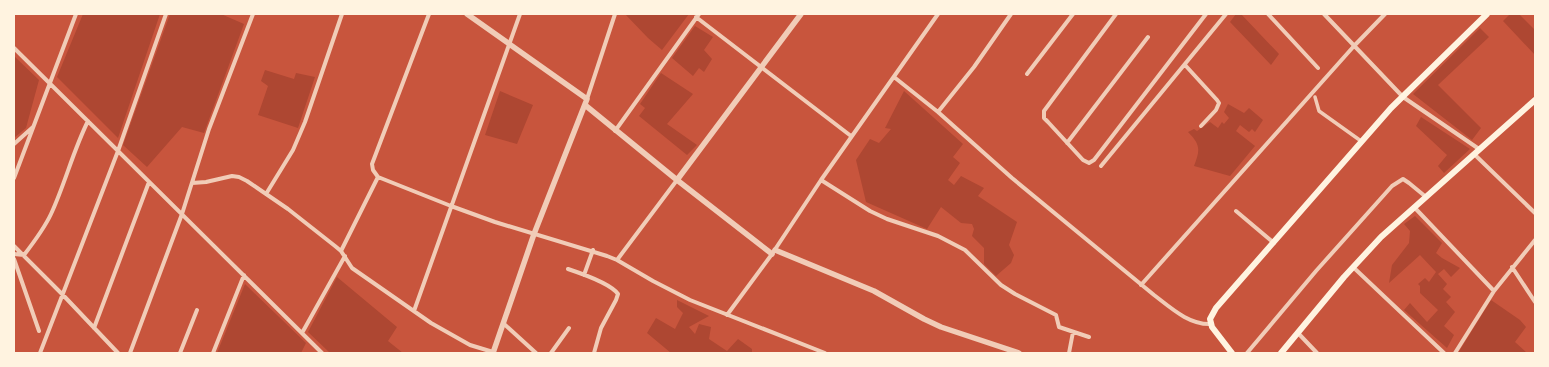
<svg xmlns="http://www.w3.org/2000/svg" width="1549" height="367" viewBox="0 0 1549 367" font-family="'IBM Plex Sans',sans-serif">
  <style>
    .green { fill: #ae4732 }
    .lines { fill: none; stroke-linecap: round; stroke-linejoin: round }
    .pedestrian { stroke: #f1ccb7; stroke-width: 3.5 }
    .minor { stroke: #f1ccb7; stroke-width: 4 }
    .tertiary { stroke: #f1ccb7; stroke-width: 5.5 }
    .secondary { stroke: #fff3e0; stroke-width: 6 }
  </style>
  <rect width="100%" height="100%" fill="#c8553d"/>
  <path class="green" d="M83,14h77l-42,124 -61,-61z
    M170,14h51l23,10 -40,109 -22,-6 -35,40 -24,-22z
    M625,14h64l-27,36 -14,-12z
    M1236,14h5l38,40 -8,11 -41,-43z
    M1510,14h9l16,16v25l-32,-34z
    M695,26l18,11 -9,13 8,9 -8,13 -5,-4 -6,8 -21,-18z
    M1480,28l9,9 -51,48 43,43 -9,12 -59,-46z
    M14,56l25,24 -13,48 -12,10z
    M265,70l29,9 2,-6 19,4 -17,51 -40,-13 10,-29 -7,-5z
    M661,73l32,21 -26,30 30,21 -10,10 -48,-39 6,-8 -5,-4z
    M500,91l33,14 -16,39 -32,-9z
    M904,91l59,53 -10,13 7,6 -12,17 6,5 7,-9 23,12 -6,8 39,26 -8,23 5,10 -3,8 -15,13 -12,-12v-16l-12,-12 2,-7 -2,-5 -11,-1 -20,-16 -14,22 -61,-27 -10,-42 14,-21 9,4 12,-14 -6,-1z
    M1228,104l16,9 5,-5 14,12 -8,12 -3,-3 -3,3 -9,-7 -4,6 19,15 -25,30 -36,-10c6,-16 7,-21 -6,-34l6,-3 3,2 13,-9 8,6 4,-6 2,2 5,-6 -5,-6z
    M1421,117l49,32 -26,24 -6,-7 9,-11 -31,-29z
    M1415,216l27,27 -6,10 6,5 18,10 -9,9 -7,-8 -6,5 9,10 -4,5 8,8 -5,5 9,10 -11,14 10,9 -7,13 -43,-38 6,-7 17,19 11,-12 -18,-17v-7l-2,-2 7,-6 4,4 7,-10 -16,-17 -31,28 3,-18 17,-22 1,-12 -6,-7z
    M337,277l60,50 -9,14 15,12h-73l-22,-21z
    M245,284l61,59 -5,10h-84z
    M677,300l32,16 -20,11 6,7 4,-10 12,3 -2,12 18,12 11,-12 14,10v4h-81l-24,-20 9,-15 19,11 8,-16 -6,-6z
    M1491,300l29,20 6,7 -11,15 12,11h-69z"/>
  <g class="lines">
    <path class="pedestrian" d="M1315,97l4,14 42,30"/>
    <path class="minor" d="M429,14l-57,150 1,6 5,7 73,29 44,16 112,34 10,4 36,21 37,19 135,53
      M1116,14l-72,97v7l4,4 35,38 6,3 5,-3 112,-146
      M1268,14l50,54
      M1324,14l79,83 76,52
      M696,17l155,119
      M14,48l308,305
      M1185,65l32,35 2,3 -3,7 -15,16
      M1027,74l46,-60
      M894,77l44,35 74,66 142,117c17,13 35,30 57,29
      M587,99l28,-85
      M938,112l36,-45 37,-53
      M615,131l84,-117
      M1067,143l81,-106
      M14,144l19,-17
      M1474,154l61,59
      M1101,166l125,-152
      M14,178l62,-164
      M821,180l49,31 17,8 51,17 27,14 36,35 14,9 41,21 3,12 30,10
      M192,183l14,-1 26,-6 7,1 8,4 41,28 47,37 6,5 11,17 79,55 39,22 23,7
      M266,194l27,-44 12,-28 37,-108
      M1414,207l80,84
      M1236,211l38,32
      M14,246l49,49 55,58
      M341,251l37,-74
      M14,254l10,1c10,-13 20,-26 27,-41 14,-30 22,-63 37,-93
      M14,259l25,72
      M617,260l60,-80
      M1353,267l91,86
      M1512,267l23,35
      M568,269c12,4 43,15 50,25l-2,6 -15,28 -7,25
      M584,275l9,-25
      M1141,285l213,-239 31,-32
      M414,311l106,-297
      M727,315l45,-61 49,-74 117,-166
      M503,323l33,30
      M94,328l55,-146
      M302,333l43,-77
      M1298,333l19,20
      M40,353l78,-202 48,-137
      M130,353l52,-139 27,-85 44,-115
      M180,353l17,-43
      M213,353l31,-78
      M551,353l18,-25
      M1069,353l4,-21
      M1247,353l69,-82 76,-85 11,-7 6,4 17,14
      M1455,353l39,-62 41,-51"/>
    <path class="tertiary" d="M467,14l120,85 -53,135 -41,119
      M585,105l92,75 95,74
      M677,180l124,-166
      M775,250l99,41 50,28 17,8 78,26"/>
    <path class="secondary" d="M1232,353l-20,-26 -2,-8 6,-11 175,-200 96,-94
      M1281,353l63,-76 37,-40 154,-137"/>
  </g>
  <rect width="1549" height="367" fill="none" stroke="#fff3e0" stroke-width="30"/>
</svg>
